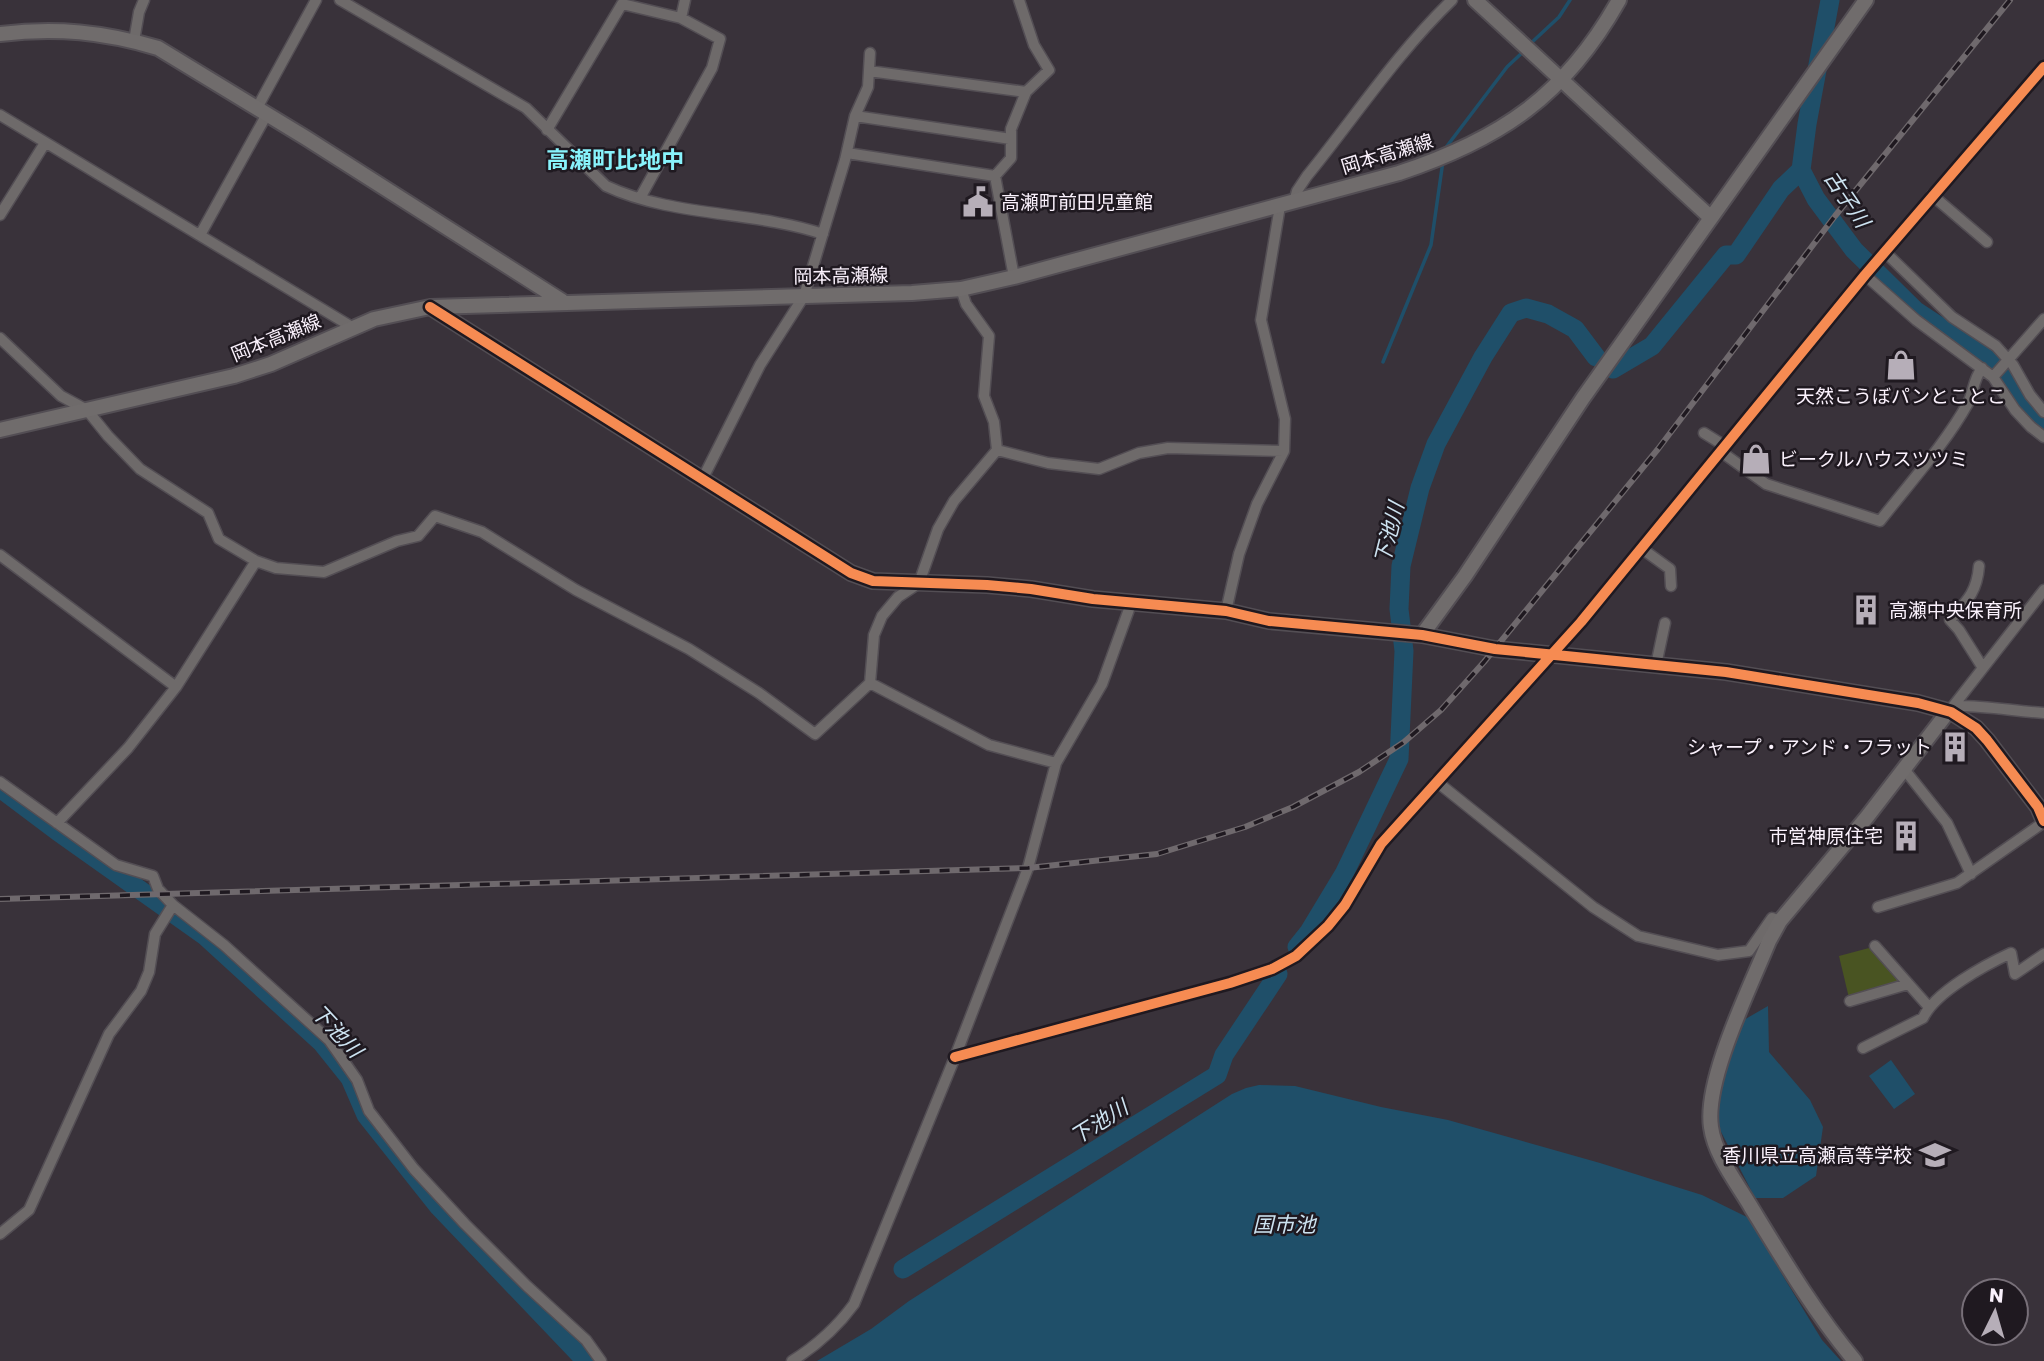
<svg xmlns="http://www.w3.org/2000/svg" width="2044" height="1361" viewBox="0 0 2044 1361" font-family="Poppins,'Noto Sans JP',sans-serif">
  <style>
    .green { fill: #495422 }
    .water { fill: #1f4f69 }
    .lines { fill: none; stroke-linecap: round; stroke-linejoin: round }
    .stream { stroke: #1f4f69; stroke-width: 3.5 }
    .river { stroke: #1f4f69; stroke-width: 19 }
    .street-casing { stroke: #534e54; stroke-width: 13 }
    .secondary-casing { stroke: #534e54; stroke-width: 18 }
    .street { stroke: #6e6a6a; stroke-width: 10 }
    .secondary { stroke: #706c6c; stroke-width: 14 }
    .rail-casing { stroke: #6f696d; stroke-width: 6 }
    .rail { stroke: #1f1920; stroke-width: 3.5; stroke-dasharray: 10; stroke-linecap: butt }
    .cycleway-casing { stroke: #1f1920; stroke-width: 15 }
    .cycleway { stroke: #f68b52; stroke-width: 10 }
    .labels { text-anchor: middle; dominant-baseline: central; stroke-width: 5; stroke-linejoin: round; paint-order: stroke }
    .street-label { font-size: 19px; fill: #faf1fc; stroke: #1f1920 }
    .poi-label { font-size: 19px; fill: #faf1fc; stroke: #1f1920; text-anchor: start }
    .water-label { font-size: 21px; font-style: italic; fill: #cde3f1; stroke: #1f1920 }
    .quarter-label { font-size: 23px; font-weight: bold; fill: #88f3fc; stroke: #1f1920 }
  </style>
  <rect width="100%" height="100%" fill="#39323a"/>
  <path class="green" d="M1869,948l32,35 -52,15 -10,-42z"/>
  <path class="water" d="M1768,1006l1,46 41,48 13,27 -7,49 -33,22h-28l-37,-72 1,-35 23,-70z
    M1891,1060l24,34 -21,15 -25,-33z
    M1259,1085l36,1 86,21 67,13 152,43 102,32 49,24 32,57 39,64 19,21h-1024l54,-32 38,-28 323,-207 14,-6z"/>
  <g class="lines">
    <path class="stream" d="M1530,44l29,-27 11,-17
      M1444,150l63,-83 18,-17
      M1383,362l48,-117 12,-84"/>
    <path class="river" d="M1830,0l-23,124 -6,46 15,29 38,51 62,61 70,46 23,22 24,36 11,10
      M1613,369l39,-23 74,-91h10l45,-66 20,-19
      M0,788l57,43 148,105 117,107 28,35 16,37 73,92 147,154
      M1297,947l12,-15 35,-58 55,-115 5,-108 -5,-42 2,-43 19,-78 16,-44 47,-87 28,-44 15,-5 22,6 27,15 21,28
      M903,1269l314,-194 7,-20 54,-81"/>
    <g class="street-casing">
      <path id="street" d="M340,0l186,108 80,78c66,31 149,25 217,48
        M681,18l4,-18
        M134,41l5,-29 5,-12
        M869,71l157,21
        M257,108l59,-108
        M0,115l352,212
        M855,116l156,23
        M547,130l75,-126 59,14 39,21 -8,29 -72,130
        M847,153l148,23
        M1932,195l55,47
        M1294,202l3,-11 10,-15c48,-59 90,-123 145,-176
        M0,215l45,-72
        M200,235l67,-121
        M1885,252l67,65 44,29 17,19 17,30 14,17
        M1865,275l51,45 77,57 22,33 16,17 13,10
        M1014,277l-19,-101 16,-18v-29l15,-37 23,-22 -15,-25 -15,-45
        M0,338l61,58 26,14 21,26 32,33 68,44 11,26 37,22 20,7 48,4 73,-31 21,-5 17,-20 47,16 94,58 113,59 70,44 56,41 55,-51 4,-48 8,-19 16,-19 21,-14 19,-54 16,-28 43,-51 -3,-28 -10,-26 5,-60 -23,-32 -5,-15
        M1993,377l51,-58
        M1704,433l21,13
        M997,450l51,13 51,6 40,-16 29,-5 116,3
        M1720,451l46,33 114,37c28,-36 66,-78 88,-118 6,-12 5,-23 14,-35
        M703,478l57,-113 44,-69 41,-136 10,-44 13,-29 2,-34
        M1641,548l29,21 1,17
        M0,555l176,132
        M1979,566c-2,26 -12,35 -29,54l9,10 24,38
        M1226,611l13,-57 18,-50 27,-53 1,-32 -24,-99 19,-114
        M1656,665l9,-42
        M870,683l119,62 67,18
        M1953,706c30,-1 60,5 91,7
        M1947,714l97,-124
        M1904,769l43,54 24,51
        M1436,781l157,126 45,29 80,19 31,-4 23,-33 8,3
        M0,782l116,83 37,11 5,13 15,16 51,40 105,95 28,40 12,31 45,58 51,55 62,62 59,54 15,21
        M57,823l71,-75 48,-61 80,-126
        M1878,907l79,-24 87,-61
        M1875,946l53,60
        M1850,1001l58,-17
        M1863,1048l60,-30c12,-26 62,-53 88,-65l4,21 29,-20
        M955,1057l275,-74 42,-14 24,-13 32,-30 17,-21 36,-61 200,-222 284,-347 179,-208
        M0,1234l29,-24 80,-176 32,-43 8,-19 6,-38 18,-29
        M792,1361c24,-15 46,-35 62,-57l101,-247 73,-189 28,-105 46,-79 30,-83"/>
    </g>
    <g class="secondary-casing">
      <path id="secondary" d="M1475,0l235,217
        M0,34c56,-7 104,-2 158,14l148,90 256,163
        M430,307l421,266 22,8 114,4 44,4 62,10 133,12 43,10 153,14 73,14 231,23 192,31 33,9 25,16 11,12 51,67 6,14
        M0,430l234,-54 37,-12 103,-45 56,-12 482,-14 49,-4 53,-12 385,-104c102,-34 166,-77 220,-173
        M1422,635l43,-59 118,-178 283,-398
        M1855,1361c-40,-48 -71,-100 -104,-154 -14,-24 -36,-51 -40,-80 -7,-47 39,-139 58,-186l11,-20 87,-104 77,-100"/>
    </g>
    <use href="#street" class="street"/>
    <use href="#secondary" class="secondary"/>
    <g class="rail-casing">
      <path id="rail" d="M0,899l1028,-31 129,-14 88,-27 48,-20 66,-35 45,-30 37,-32 43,-48 174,-213 177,-233 175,-216"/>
    </g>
    <use href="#rail" class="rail"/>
    <g class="cycleway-casing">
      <path id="cycleway" d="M430,307l421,266 22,8 114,4 44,4 62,10 133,12 43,10 153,14 73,14 231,23 192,31 33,9 25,16 11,12 51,67 6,14
        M955,1057l275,-74 42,-14 24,-13 32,-30 17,-21 36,-61 200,-222 284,-347 179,-208"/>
    </g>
    <use href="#cycleway" class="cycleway"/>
  </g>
  <defs>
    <g id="civic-bare" transform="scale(2.415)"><path d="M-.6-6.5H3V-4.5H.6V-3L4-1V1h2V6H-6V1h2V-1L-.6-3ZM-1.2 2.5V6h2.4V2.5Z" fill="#b6aeb8" stroke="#1f1920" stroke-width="2.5" paint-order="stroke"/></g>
    <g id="shop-bare" transform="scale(2.415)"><path d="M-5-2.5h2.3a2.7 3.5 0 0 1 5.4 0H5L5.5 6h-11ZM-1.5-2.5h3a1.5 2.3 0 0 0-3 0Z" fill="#b6aeb8" stroke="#1f1920" stroke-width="2.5" paint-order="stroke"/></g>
    <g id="building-bare" transform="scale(2.415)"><path d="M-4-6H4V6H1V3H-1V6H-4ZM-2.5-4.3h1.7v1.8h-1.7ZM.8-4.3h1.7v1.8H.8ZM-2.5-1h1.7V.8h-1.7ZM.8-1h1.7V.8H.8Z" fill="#b6aeb8" stroke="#1f1920" stroke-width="2.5" paint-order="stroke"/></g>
    <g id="school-bare" transform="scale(2.415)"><path d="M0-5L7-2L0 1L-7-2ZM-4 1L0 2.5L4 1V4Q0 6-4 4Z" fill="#b6aeb8" stroke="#1f1920" stroke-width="2.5" paint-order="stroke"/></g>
  </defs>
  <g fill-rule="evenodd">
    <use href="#civic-bare" x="978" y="202"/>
    <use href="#shop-bare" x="1901" y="365"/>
    <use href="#shop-bare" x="1756" y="459"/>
    <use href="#building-bare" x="1866" y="610"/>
    <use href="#building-bare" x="1955" y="747"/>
    <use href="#building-bare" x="1906" y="836"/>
    <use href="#school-bare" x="1935" y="1155"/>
  </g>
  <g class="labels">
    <g class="street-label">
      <text transform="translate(1387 154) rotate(-17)">岡本高瀬線</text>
      <text transform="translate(841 276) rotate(-1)">岡本高瀬線</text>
      <text transform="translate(276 338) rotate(-22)">岡本高瀬線</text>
    </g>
    <g class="poi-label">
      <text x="1001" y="202">高瀬町前田児童館</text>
      <text x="1901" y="396" text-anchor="middle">天然こうぼパンとことこ</text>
      <text x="1779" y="459">ビークルハウスツツミ</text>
      <text x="1889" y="610">高瀬中央保育所</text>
      <text x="1932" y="747" text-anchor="end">シャープ・アンド・フラット</text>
      <text x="1883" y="836" text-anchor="end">市営神原住宅</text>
      <text x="1912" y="1155" text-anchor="end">香川県立高瀬高等学校</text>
    </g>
    <g class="water-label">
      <text transform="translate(1847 199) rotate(56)">古子川</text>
      <text transform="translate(1389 533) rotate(-76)">下池川</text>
      <text transform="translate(337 1031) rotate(47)">下池川</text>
      <text transform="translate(1099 1122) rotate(-32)">下池川</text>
      <text x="1284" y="1224">国市池</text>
    </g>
    <g class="quarter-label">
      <text x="615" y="160">高瀬町比地中</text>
    </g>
  </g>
  <g transform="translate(1995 1312) rotate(5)"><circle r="33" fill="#1f1920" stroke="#776f78" stroke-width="2"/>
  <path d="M0-5L12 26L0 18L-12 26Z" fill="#b6aeb8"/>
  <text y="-10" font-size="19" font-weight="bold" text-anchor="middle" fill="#faf1fc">N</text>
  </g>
</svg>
